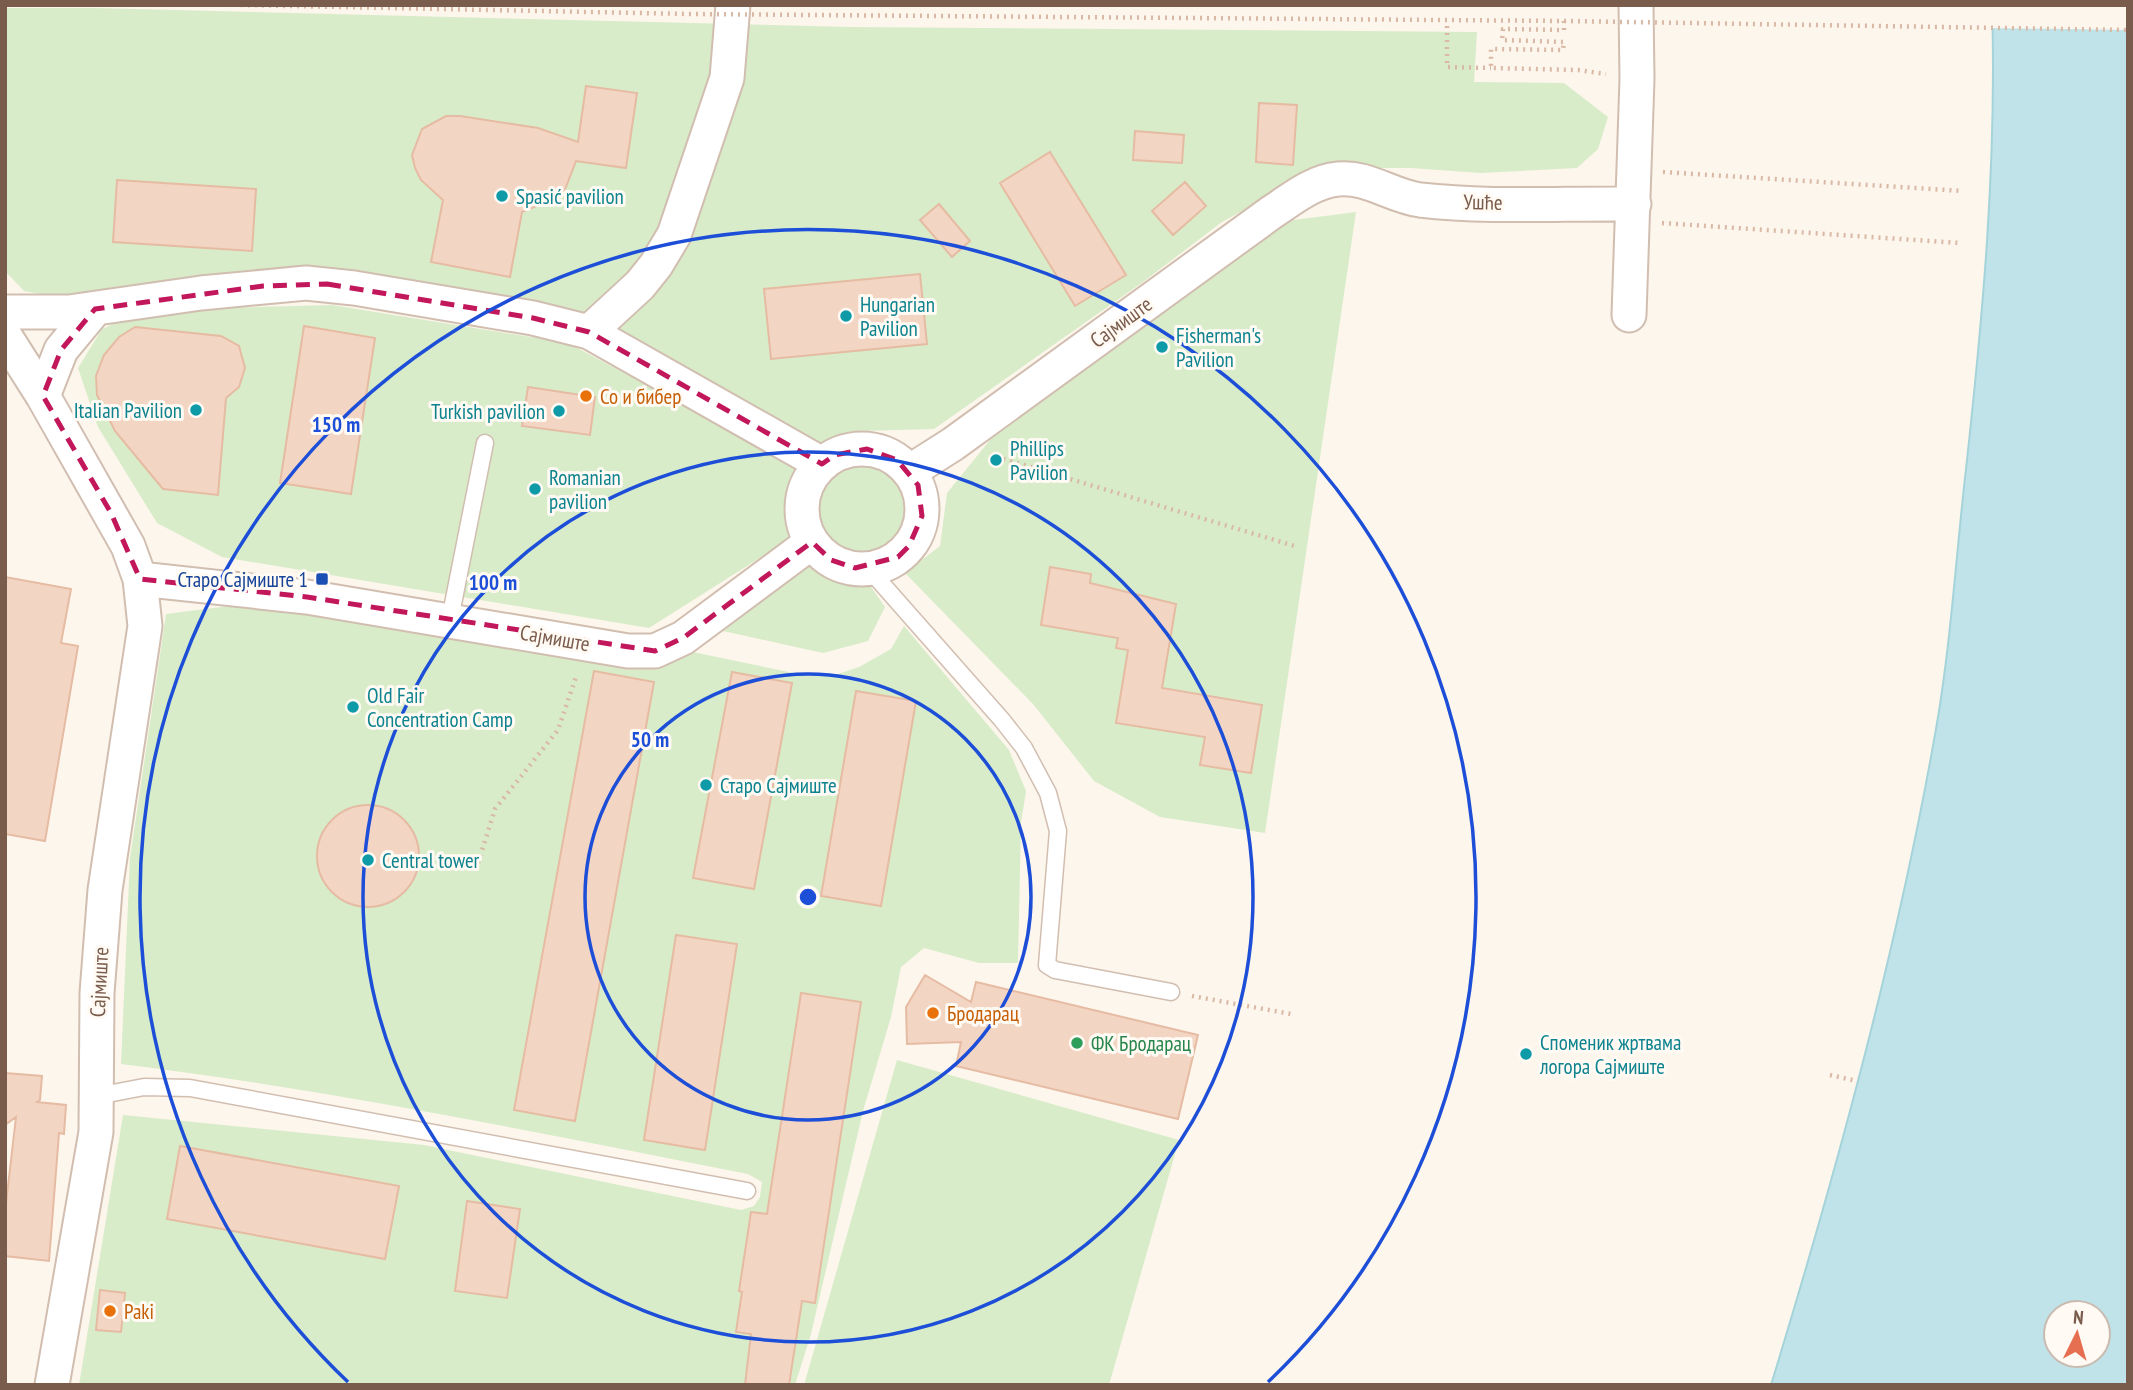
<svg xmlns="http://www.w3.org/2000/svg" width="2133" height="1390" viewBox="0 0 2133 1390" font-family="'PT Sans Narrow',sans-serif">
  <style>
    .green { fill: #d8ecc9 }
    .water { fill: #bfe3e8; stroke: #a5d3da; stroke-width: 2; fill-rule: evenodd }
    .pier { fill: #fdf6ec }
    .building { fill: #f3d5c3; stroke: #e6bba3; stroke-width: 2 }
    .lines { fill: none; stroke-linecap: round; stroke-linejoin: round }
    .lane-casing { stroke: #d1beb0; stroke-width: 19 }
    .street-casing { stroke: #d1beb0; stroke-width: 37 }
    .path { stroke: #d9b8a5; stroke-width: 4.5; stroke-dasharray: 2 5; stroke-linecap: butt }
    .lane { stroke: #fff; stroke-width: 16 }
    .street { stroke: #fff; stroke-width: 33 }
    .path-bridge { stroke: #d9b8a5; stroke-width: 4.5; stroke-dasharray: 2 5; stroke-linecap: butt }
    .marked { fill: none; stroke: #c2185b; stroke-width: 5; stroke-dasharray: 14 9; stroke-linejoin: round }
    .ring { fill: none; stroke: #1d4ed8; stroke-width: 3.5 }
    .culture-dot { fill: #0f9aa8; stroke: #fffaf3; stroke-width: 2.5 }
    .food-dot { fill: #e8710a; stroke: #fffaf3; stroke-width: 2.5 }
    .transit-dot { fill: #1a4fb4; stroke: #fffaf3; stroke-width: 2.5 }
    .leisure-dot { fill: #2e9e5b; stroke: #fffaf3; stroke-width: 2.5 }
    .labels { text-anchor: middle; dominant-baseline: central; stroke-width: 6; stroke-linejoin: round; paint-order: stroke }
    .culture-label { font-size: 21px; fill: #0d838f; stroke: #fffaf3; text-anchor: start }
    .street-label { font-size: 21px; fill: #7a5c4d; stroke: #fffaf3 }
    .food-label { font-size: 21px; fill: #c56008; stroke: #fffaf3; text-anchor: start }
    .transit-label { font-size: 21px; fill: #164399; stroke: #fffaf3; text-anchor: end }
    .leisure-label { font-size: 21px; fill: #27864d; stroke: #fffaf3; text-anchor: start }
    .centre { fill: #1d4ed8; stroke: #fffaf3; stroke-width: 3.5 }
    .ring-label { font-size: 21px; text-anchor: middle; font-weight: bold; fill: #1d4ed8; stroke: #fffaf3; stroke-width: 6; stroke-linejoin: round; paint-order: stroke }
  </style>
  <rect width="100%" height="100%" fill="#fdf6ec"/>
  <path class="green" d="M5,8h90l756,19 626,5 -3,50 90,1 44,34 -10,32 -21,19 -96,5 -70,-5h-91l-98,54 -79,60 -209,147 -73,2 -44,16 -254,-138 -438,-21 -69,9 -32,-6 -19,-20z
    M1356,212l-91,621 -105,-16 -66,-36 -61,-77 -128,-131 35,-27 7,-53 64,-79 267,-192z
    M332,305l236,38 232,124c-17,23 -15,43 -7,70l-144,91 -427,-71 -65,-34 -59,-96 -20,-59 24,-39 43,-19z
    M861,459c29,7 46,13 48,46 1,9 0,23 -5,31 -20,30 -66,32 -84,-2 -18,-34 7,-71 41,-75z
    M813,560l30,18 24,3 18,26 -17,34 -45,12 -100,-22z
    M237,605l358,52 88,-7 125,26h24l27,-9 32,-18 13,-23 105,124 17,41 -5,32 -3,140h-39l-55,-15 -23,19 -10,50 -28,94 -52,223 -16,51h-716l44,-270 301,30 317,65 13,-4 6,-9 2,-15 -14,-8c-208,-41 -416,-84 -627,-110l9,-206 36,-244z
    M897,1060l282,80 -70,245h-305z"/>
  <path class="water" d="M1992,5h136v1380h-357c66,-216 126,-434 165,-656 15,-86 20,-174 30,-260 17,-154 31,-309 26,-464zM2056,1313h42v42h-42z"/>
  <path class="pier" d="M1989,5h139v25l-139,-2z"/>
  <path class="building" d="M586,86l51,7 -11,75 -50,-7 -10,26 -7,10 -37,15 -12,65 -79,-15 12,-62 -22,-20 -6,-12 -3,-13 10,-26 24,-13h14l78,12 40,14z
    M1259,103l38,2 -4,60 -37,-3z
    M1135,131l49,4 -2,28 -49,-3z
    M1050,152l76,123 -51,31 -75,-123z
    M117,180l139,9 -4,62 -139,-9z
    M1185,182l21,24 -33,29 -21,-24z
    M939,204l31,37 -18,16 -32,-37z
    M920,274l7,70 -156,15 -7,-70z
    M304,326l71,12 -24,156 -71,-11z
    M135,327l86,9 18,10 6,22 -6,19 -13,11 -8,97 -55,-6 -48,-58 -18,-36 -1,-19 8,-21 15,-18z
    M528,387l67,10 -5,38 -68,-9z
    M1050,567l41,7 -1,9 86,21 -14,84 100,17 -11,68 -51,-8 5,-28 -89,-14 12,-73 -12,-2 2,-10 -77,-13z
    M5,577l66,12 -10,54 17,3 -33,195 -40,-7z
    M594,671l60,11 -79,439 -61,-11z
    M732,672l60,11 -38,206 -61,-11z
    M856,691l60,10 -35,205 -60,-10z
    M317 856a51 51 0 1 1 102 0a51 51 0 1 1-102 0Z
    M676,935l61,9 -32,206 -61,-10z
    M925,975l46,27 5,-20 222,53 -20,84 -222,-53 5,-24 -54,2 -1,-37z
    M801,993l60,9 -46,301 -13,-2 -13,84h-44l6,-51 -15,-2 6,-40 -3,-1 12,-79 16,2z
    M5,1073l37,3 -2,24 -3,2 29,3 -2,29 -5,-1 -10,128 -44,-5v-44l11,-95 -11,8z
    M180,1146l219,40 -14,73 -218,-40z
    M467,1201l53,8 -13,89 -52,-7z
    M100,1290l25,3 -4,39 -25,-2z"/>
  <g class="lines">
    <g class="lane-casing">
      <path id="lane" d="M868,568l134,152 22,28 24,45 10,38 -11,134 8,5 116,22
        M450,619l35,-176
        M97,1096l47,-9 46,1 557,103"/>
    </g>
    <g class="street-casing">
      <path id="street" d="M5,312h64l132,-19 105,-10 48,5 179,30 56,14 233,132
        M1629,315l8,-236 -1,-74
        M589,332l51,-47 16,-20 18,-30 53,-157 6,-73
        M5,336l38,60 85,150 12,33 5,47 -40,264 -8,103 -1,139 -44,253
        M43,396l18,-46 34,-41
        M802 509a60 60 0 1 1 120 0a60 60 0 1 1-120 0Z
        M909,472l44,-28 319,-232c20,-13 42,-31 66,-33 30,-3 53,17 82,21 70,8 143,3 214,4
        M140,579l167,18 321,54h27l28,-13 129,-96"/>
    </g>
    <path class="path" d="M241,5l448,9
      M1564,21v9l-61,-1 -1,11 62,2 -1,8 -72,-1v19l87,2 28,4
      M1447,26v41l44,1
      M1663,172l300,19
      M1662,223l298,20
      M990,455l308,92
      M478,863l17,-54 63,-79 19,-56
      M1192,996l99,18
      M1830,1075l27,6"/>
    <use href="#lane" class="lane"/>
    <use href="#street" class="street"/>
    <path class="path-bridge" d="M689,14l875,7 564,9"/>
  </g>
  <path class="marked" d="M327,284l206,34 56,14 233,132 13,-9 32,-6 30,11 21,25 4,31 -13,30 -11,11 -43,11 -24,-8 -19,-18 -129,96 -28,13 -348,-54 -167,-18 -29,-66 -68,-117 18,-46 34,-41 168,-23z"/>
  <g class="ring">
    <circle cx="808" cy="897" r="223"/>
    <circle cx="808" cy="897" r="445"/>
    <path d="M348 1382A668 668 0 1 1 1268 1382"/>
  </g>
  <g class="culture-dot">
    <circle cx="502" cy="196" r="7"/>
    <circle cx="846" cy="316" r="7"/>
    <circle cx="1162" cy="347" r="7"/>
    <circle cx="196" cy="410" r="7"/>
    <circle cx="559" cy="411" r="7"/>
    <circle cx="996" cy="460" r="7"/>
    <circle cx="535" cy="489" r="7"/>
    <circle cx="353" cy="707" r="7"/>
    <circle cx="706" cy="785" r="7"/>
    <circle cx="368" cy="860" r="7"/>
    <circle cx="1526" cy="1054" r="7"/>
  </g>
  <g class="food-dot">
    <circle cx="586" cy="396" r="7"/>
    <circle cx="933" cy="1013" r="7"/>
    <circle cx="110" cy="1311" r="7"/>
  </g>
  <rect class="transit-dot" x="315" y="572" width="14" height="14" rx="3.5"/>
  <circle class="leisure-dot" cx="1077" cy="1043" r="7"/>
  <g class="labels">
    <g class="culture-label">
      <text x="516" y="196">Spasić pavilion</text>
      <text x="860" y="304">Hungarian<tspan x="860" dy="24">Pavilion</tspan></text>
      <text x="1176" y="335">Fisherman's<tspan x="1176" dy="24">Pavilion</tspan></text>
      <text x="182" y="410" text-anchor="end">Italian Pavilion</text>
      <text x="545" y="411" text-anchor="end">Turkish pavilion</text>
      <text x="1010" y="448">Phillips<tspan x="1010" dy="24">Pavilion</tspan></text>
      <text x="549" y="477">Romanian<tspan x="549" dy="24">pavilion</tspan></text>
      <text x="367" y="695">Old Fair<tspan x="367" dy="24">Concentration Camp</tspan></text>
      <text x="720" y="785">Старо Сајмиште</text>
      <text x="382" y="860">Central tower</text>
      <text x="1540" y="1042">Споменик жртвама<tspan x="1540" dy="24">логора Сајмиште</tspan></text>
    </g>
    <g class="street-label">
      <text transform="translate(1483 202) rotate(1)">Ушће</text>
      <text transform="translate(1121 322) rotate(-36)">Сајмиште</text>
      <text transform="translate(555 638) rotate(10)">Сајмиште</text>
      <text transform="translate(99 982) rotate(-87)">Сајмиште</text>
    </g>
    <g class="food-label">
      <text x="600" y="396">Со и бибер</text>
      <text x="947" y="1013">Бродарац</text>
      <text x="124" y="1311">Paki</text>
    </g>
    <g class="transit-label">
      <text x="308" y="579">Старо Сајмиште 1</text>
    </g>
    <g class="leisure-label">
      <text x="1091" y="1043">ФК Бродарац</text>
    </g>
  </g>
  <circle cx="808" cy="897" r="10" class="centre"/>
  <g class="ring-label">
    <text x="336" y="432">150 m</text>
    <text x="493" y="590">100 m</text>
    <text x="650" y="747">50 m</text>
  </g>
  <rect width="2133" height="1390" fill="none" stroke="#7a5c4d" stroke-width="14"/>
  <g transform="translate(2077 1334) rotate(5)"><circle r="33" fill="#fffaf3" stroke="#cabbb1" stroke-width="2"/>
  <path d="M0-5L12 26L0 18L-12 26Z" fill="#e76f51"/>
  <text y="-10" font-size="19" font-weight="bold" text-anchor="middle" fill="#7a5c4d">N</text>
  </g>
</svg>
